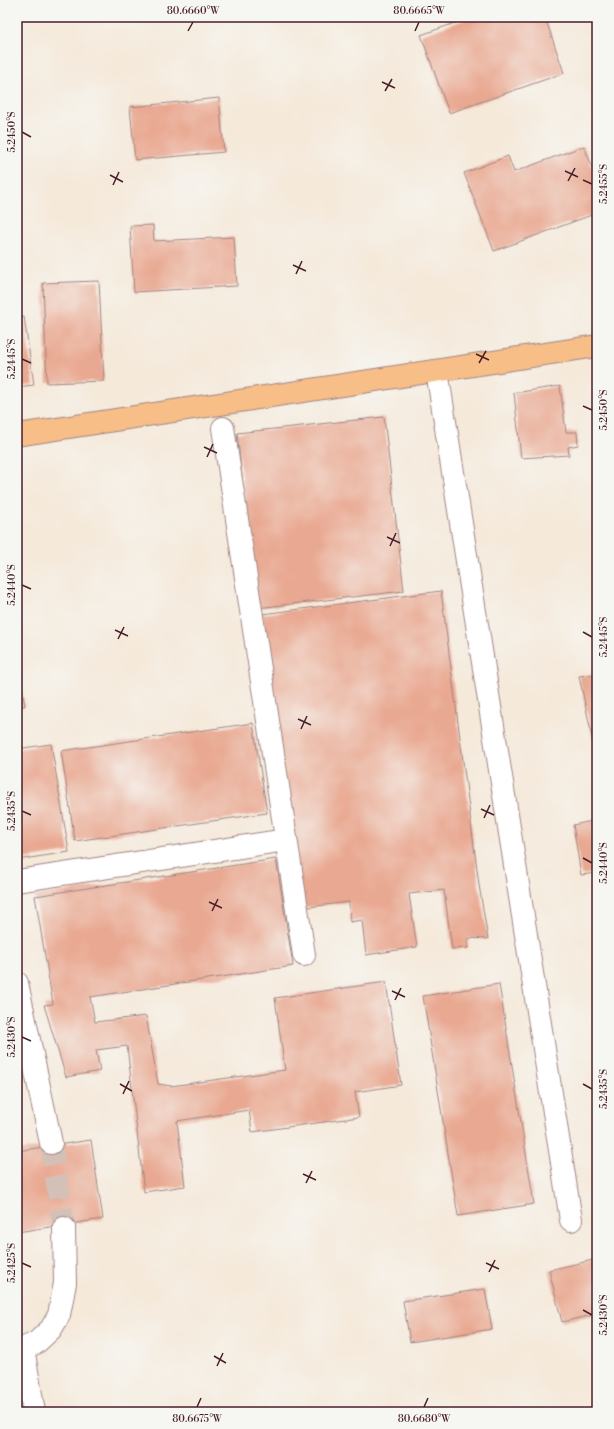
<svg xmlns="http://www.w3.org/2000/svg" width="614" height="1429" viewBox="0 0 614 1429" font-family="'Libre Bodoni',serif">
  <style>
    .building { fill: #e9a891 }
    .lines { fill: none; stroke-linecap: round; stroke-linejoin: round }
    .minor-tunnel { stroke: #d3c1b7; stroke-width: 22; stroke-dasharray: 22 11; stroke-linecap: butt }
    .minor-casing { stroke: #a08482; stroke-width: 24 }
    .major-casing { stroke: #a08482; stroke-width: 24 }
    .minor { stroke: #fff; stroke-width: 22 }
    .major { stroke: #f7be88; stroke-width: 22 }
    .ticks { fill: none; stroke: #4a1f2b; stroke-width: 1.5 }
    .neatline { fill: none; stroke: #4a1f2b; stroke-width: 1.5 }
    .ticks-label { font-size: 10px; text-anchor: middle; fill: #4a1f2b }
  </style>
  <rect width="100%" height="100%" fill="#f6f6f2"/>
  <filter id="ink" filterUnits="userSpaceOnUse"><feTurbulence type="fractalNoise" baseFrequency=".025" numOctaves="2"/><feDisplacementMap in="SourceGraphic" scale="8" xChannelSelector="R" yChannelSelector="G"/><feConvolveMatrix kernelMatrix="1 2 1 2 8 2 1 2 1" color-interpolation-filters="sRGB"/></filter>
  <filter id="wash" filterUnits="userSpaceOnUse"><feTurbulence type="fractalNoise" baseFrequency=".012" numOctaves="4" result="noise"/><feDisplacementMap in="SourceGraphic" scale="16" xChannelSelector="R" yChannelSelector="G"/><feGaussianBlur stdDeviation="0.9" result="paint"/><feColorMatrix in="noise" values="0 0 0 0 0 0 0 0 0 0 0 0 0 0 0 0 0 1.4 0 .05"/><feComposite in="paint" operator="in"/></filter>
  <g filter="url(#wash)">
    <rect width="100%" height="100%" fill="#f5e9da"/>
    <g id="blocks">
      <path class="building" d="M472,17h73l19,56 -115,40 -28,-78z
        M219,98l5,54 -89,8 -5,-53z
        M584,146l13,33v34l-103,38 -30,-78 44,-17 6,16z
        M153,225l1,16 80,-4 3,49 -103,6 -4,-66z
        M99,281l5,100 -57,2 -4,-100z
        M24,317l10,68 -17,2v-69z
        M560,386l6,46h11l1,13 -10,2 1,8 -48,3 -7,-65z
        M384,417l20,174 -147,17 -20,-175z
        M441,591l38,294 9,54 -20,-1v10l-16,1 -8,-59 -35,4 8,53 -51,8 -4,-35 -12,2 -1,-20 -48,6 -39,-294z
        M17,629l3,13h-3z
        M17,664l8,42 -8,1z
        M597,674v67h-4l-14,-65z
        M253,723l14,90 -192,28 -14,-90z
        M51,744l18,108 -52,8v-111z
        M597,820v53l-16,2 -8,-50z
        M276,859l17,107 -203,31 5,25 51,-6 12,68 13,2 114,-16 -10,-72 111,-16 15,103 -46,7 4,25 -107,15 -3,-22 -72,11 8,65 -41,6 -17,-146 -31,4 4,21 -34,6 -22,-72 9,-1 -18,-108z
        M499,984l35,220 -76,12 -35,-220z
        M91,1140l12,79 -86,13v-81z
        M593,1260l4,16v38l-35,8 -13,-52z
        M485,1289l7,40 -82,13 -7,-41z"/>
    </g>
  </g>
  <g filter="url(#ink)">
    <use href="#blocks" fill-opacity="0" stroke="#a08482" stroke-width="1"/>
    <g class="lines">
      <path class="minor-tunnel" d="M51,1143l13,85"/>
      <g class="minor-casing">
        <path id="minor" d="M437,371l134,849
          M223,428l81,527
          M17,881l269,-41
          M17,983l34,160
          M23,1348l11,64
          M17,1351l19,-8 15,-14 8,-14 6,-32 -1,-55"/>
      </g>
      <g class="major-casing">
        <path id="major" d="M17,435l580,-89"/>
      </g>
      <use href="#minor" class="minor"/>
      <use href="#major" class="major"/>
    </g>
  </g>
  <path class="ticks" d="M188,31l5,-9M415,31l4,-9M382,82l13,6M385,91l7,-12M22,132l9,5M565,171l13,6M110,175l13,7M583,180l9,4M568,181l7,-13M113,185l6,-13M293,265l13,6M296,274l6,-13M476,354l13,6M22,359l9,4M479,363l7,-12M583,406l9,4M204,447l13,6M207,457l6,-13M387,537l13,6M390,546l6,-13M22,585l9,4M115,630l13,6M583,632l9,5M118,639l6,-12M298,719l13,6M301,729l6,-13M481,809l13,6M22,811l9,4M484,818l6,-13M583,858l9,5M209,902l13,6M212,911l6,-12M392,991l13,6M395,1000l6,-12M22,1037l9,4M120,1084l12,7M583,1084l9,5M123,1094l6,-13M303,1174l13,6M306,1183l6,-12M22,1263l9,4M486,1263l13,6M489,1272l6,-12M583,1310l9,5M214,1356l12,7M217,1366l6,-13M197,1407l4,-9M424,1407l4,-9"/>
  <rect width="614" height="1429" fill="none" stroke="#f6f6f2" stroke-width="44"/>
  <rect x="22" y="22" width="570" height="1385" class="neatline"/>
  <g class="ticks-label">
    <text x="193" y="14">80.6660°W</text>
    <text x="419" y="14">80.6665°W</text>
    <text transform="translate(11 132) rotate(-90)" y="4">5.2450°S</text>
    <text transform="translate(603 184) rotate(-90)" y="4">5.2455°S</text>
    <text transform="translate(11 359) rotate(-90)" y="4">5.2445°S</text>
    <text transform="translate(603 410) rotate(-90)" y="4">5.2450°S</text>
    <text transform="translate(11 585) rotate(-90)" y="4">5.2440°S</text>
    <text transform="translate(603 637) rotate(-90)" y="4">5.2445°S</text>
    <text transform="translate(11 811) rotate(-90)" y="4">5.2435°S</text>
    <text transform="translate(603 863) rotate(-90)" y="4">5.2440°S</text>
    <text transform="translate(11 1037) rotate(-90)" y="4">5.2430°S</text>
    <text transform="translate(603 1089) rotate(-90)" y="4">5.2435°S</text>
    <text transform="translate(11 1263) rotate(-90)" y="4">5.2425°S</text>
    <text transform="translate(603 1315) rotate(-90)" y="4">5.2430°S</text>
    <text x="197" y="1422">80.6675°W</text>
    <text x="424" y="1422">80.6680°W</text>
  </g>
</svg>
